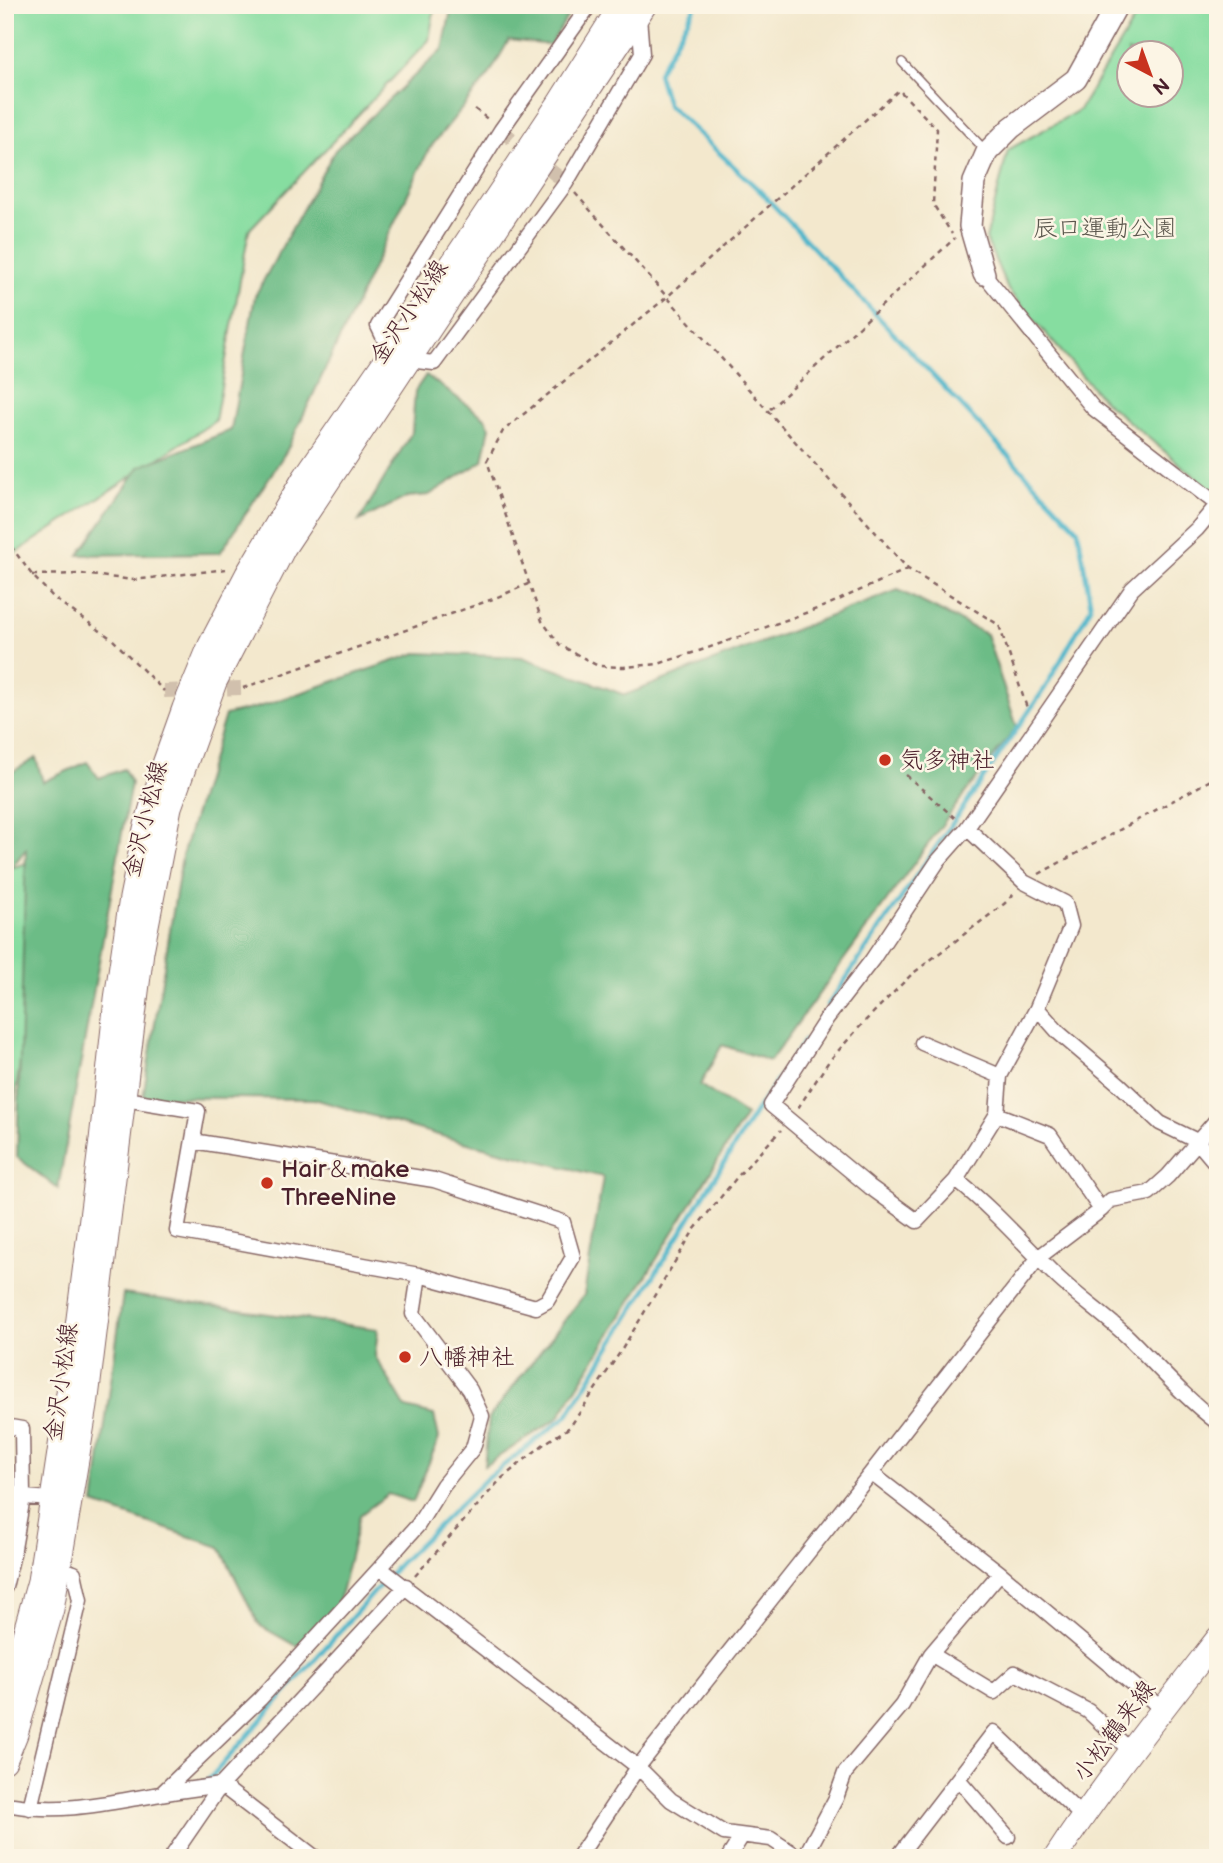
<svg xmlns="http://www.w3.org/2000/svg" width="1223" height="1863" viewBox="0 0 1223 1863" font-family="'Balsamiq Sans','Klee One',sans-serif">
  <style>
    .green { fill: #86dda0; stroke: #687e66; stroke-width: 2; fill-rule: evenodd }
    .forest { fill: #6cbc86; stroke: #5b6e58; stroke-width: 2 }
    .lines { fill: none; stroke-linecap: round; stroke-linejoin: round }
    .stream { stroke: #4db6cb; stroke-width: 4.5 }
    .street-tunnel { stroke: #d1c0ad; stroke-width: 14; stroke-dasharray: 14 7; stroke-linecap: butt }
    .lane-casing { stroke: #856564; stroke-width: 10 }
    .street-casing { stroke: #856564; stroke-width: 17 }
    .secondary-casing { stroke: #856564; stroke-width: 24 }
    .primary-casing { stroke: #856564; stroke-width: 25 }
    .path { stroke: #856564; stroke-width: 2.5; stroke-dasharray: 5 5; stroke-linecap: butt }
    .lane { stroke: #fff; stroke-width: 7 }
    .street { stroke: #fff; stroke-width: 14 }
    .secondary { stroke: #fff; stroke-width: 21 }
    .primary { stroke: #fff; stroke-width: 23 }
    .poi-dot { fill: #c8321e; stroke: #fcf5e5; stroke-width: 2.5 }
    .labels { text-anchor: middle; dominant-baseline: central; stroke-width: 5; stroke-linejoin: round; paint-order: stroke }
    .park-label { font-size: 24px; fill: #5c584e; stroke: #fcf5e5 }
    .street-label { font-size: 24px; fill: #4a1f2b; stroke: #fcf5e5 }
    .poi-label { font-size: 24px; fill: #4a1f2b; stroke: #fcf5e5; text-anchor: start }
  </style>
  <rect width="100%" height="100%" fill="#fcf5e5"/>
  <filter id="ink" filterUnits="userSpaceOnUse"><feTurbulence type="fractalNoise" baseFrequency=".0143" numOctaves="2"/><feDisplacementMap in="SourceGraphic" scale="14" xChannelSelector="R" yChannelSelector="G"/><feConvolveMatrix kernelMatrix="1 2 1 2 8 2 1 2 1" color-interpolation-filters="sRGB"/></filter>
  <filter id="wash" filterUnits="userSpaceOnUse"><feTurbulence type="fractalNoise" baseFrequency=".00686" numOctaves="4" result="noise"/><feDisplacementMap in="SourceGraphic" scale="28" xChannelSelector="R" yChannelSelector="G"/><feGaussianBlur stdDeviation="1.57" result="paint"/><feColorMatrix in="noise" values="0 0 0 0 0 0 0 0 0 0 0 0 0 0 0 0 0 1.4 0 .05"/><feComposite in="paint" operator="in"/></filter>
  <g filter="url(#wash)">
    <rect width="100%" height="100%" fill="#f3e8cd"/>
    <path class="green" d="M5,5h430l-6,35 -180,190 -34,191 -210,139z
      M1143,5h75v488l-2,1 -112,-93 -96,-111 -22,-51 22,-89 71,-40zM1128,52h42v42h-42z
      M50,855l-45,310v-295z"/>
    <path class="forest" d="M452,5h123l-25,40 -41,-5 -20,35 -60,74 -142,301 -67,103 -141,2 60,-88 92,-37 24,-134 80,-146 108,-101z
      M426,375l59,43 5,9 -7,34 -54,34 -22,2 -48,24 53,-89 3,-41z
      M898,590l88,44 31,93 -51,65 -196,269 -48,-16 -22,40 46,30 -188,303 -74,48 5,-48 95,-123 19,-118 -151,-38 -138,-40 -171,-2 39,-241 43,-141 34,-8 158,-54 105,4 103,38z
      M36,758l7,24 44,-20 12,16 25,-9 7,14 -73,406 -41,-32 9,-308 -21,27v-100z
      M123,1294l255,35 -3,27 31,52 28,7 5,23 -26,64 -25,-8 -28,21 -23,95 -41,36 -37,-21 -39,-78 -126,-43z"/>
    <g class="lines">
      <path class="stream" d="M696,5l-38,68 9,31 94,88 317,338 13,77 -46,81 -217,317
        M205,1784l194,-220 87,-85 81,-63 189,-305 48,-70"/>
    </g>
  </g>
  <g filter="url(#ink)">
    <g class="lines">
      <path class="street-tunnel" d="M501,130l65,53
        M164,691l79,-3"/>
      <g class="lane-casing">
        <path id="lane" d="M902,62l82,87"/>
      </g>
      <g class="street-casing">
        <path id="street" d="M984,274l109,134 125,97
          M390,351l-12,-25 123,-196 88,-124 5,-1
          M408,360l26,3 132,-180 76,-129 -3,-37
          M1217,505l-20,24 -65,60 -165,239 -29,33 -66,99 -45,58 -56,87 99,82 47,34 39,-41c35,27 65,61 96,92 24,24 53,43 77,66 29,29 56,60 89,85
          M967,828l57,54 41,21 6,23 -34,82 22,25 60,51 41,39 37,18 21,25
          M922,1043l78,33
          M125,1099l73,12 -21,120 242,44 117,32 11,-6 26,-44 -10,-35 -129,-42 -241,-39
          M997,1114l53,21 51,75
          M956,1180l41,-66 3,-38 37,-68
          M419,1275l-6,39 57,76 12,26 -9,32 -30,37 -25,40 -38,43 258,199 33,33 53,33 47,6 29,19
          M5,1426l17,3 1,68 -10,57 -8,33
          M871,1473l129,100 162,136
          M23,1497l29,2
          M931,1654l63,38 21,-19 73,38 43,40
          M959,1780l49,57
          M161,1794l99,-95 120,-131
          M13,1805c52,9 97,-3 148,-11 20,-4 40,-6 60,-9l95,73
          M30,1808l50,-208 -6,-27 -15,-5
          M171,1858l50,-73 185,-199
          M578,1858l60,-91 233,-294 168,-216 62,-47 10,-10 38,-7 19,-17 50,-58
          M728,1858l14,-22
          M804,1858l32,-60 9,-25 57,-68 29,-51 69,-81
          M897,1858l97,-126 88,84"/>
      </g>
      <g class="secondary-casing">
        <path id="secondary" d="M984,274l-14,-48 4,-44 13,-30 24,-24 65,-49 41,-74"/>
      </g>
      <g class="primary-casing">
        <path id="primary" d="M5,1703l34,-122 13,-82 19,-126 30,-233 15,-141 15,-101 14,-69 19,-65 20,-56 26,-63 37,-71 57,-96 149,-216 106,-159 62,-98
          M5,1761l11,-27 36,-125 34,-203 56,-455 28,-144 45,-125 69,-134 361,-543
          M1055,1858c50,-76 107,-148 163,-220"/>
      </g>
      <path class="path" d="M475,109l15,12
        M575,193l333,376 91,56 29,86
        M770,409l185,-171
        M5,538l27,37 23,24 57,40 52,52
        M908,569l-83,37 -120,43 -47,15 -34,3 -26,-1 -38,-21 -18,-24 -55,-160 16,-30 164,-134 232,-207 38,39 -4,75 19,30
        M32,575l49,-1 53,6 93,-11
        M243,688l250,-89 35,-15
        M906,775l50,44
        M1039,874l179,-98
        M798,1108l31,-47 36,-40 47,-47 92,-70 11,-11
        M415,1576l86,-97 43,-35 26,-17 51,-76 73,-121 44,-54 43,-46"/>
      <use href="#lane" class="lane"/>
      <use href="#street" class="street"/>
      <use href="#secondary" class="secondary"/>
      <use href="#primary" class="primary"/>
    </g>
  </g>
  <g class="poi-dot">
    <circle cx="885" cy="760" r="7"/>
    <circle cx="267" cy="1183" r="7"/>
    <circle cx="405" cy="1357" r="7"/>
  </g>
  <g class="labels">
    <g class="park-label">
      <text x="1105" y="228">辰口運動公園</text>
    </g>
    <g class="street-label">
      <text transform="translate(409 312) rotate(-56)">金沢小松線</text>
      <text transform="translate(145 819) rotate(-76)">金沢小松線</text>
      <text transform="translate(61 1382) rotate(-82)">金沢小松線</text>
      <text transform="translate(1114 1731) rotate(-53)">小松鶴来線</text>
    </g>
    <g class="poi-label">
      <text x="899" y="760">気多神社</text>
      <text x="281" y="1169">Hair＆make<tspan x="281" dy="28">ThreeNine</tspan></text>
      <text x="419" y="1357">八幡神社</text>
    </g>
  </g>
  <rect width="1223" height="1863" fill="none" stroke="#fcf5e5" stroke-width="28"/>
  <g transform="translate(1150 74) rotate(139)"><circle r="33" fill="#fcf5e5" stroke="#b59f9b" stroke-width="2"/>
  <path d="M0-5L12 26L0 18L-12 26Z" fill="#c8321e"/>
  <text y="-10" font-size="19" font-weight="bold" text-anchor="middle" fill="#4a1f2b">N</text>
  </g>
</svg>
